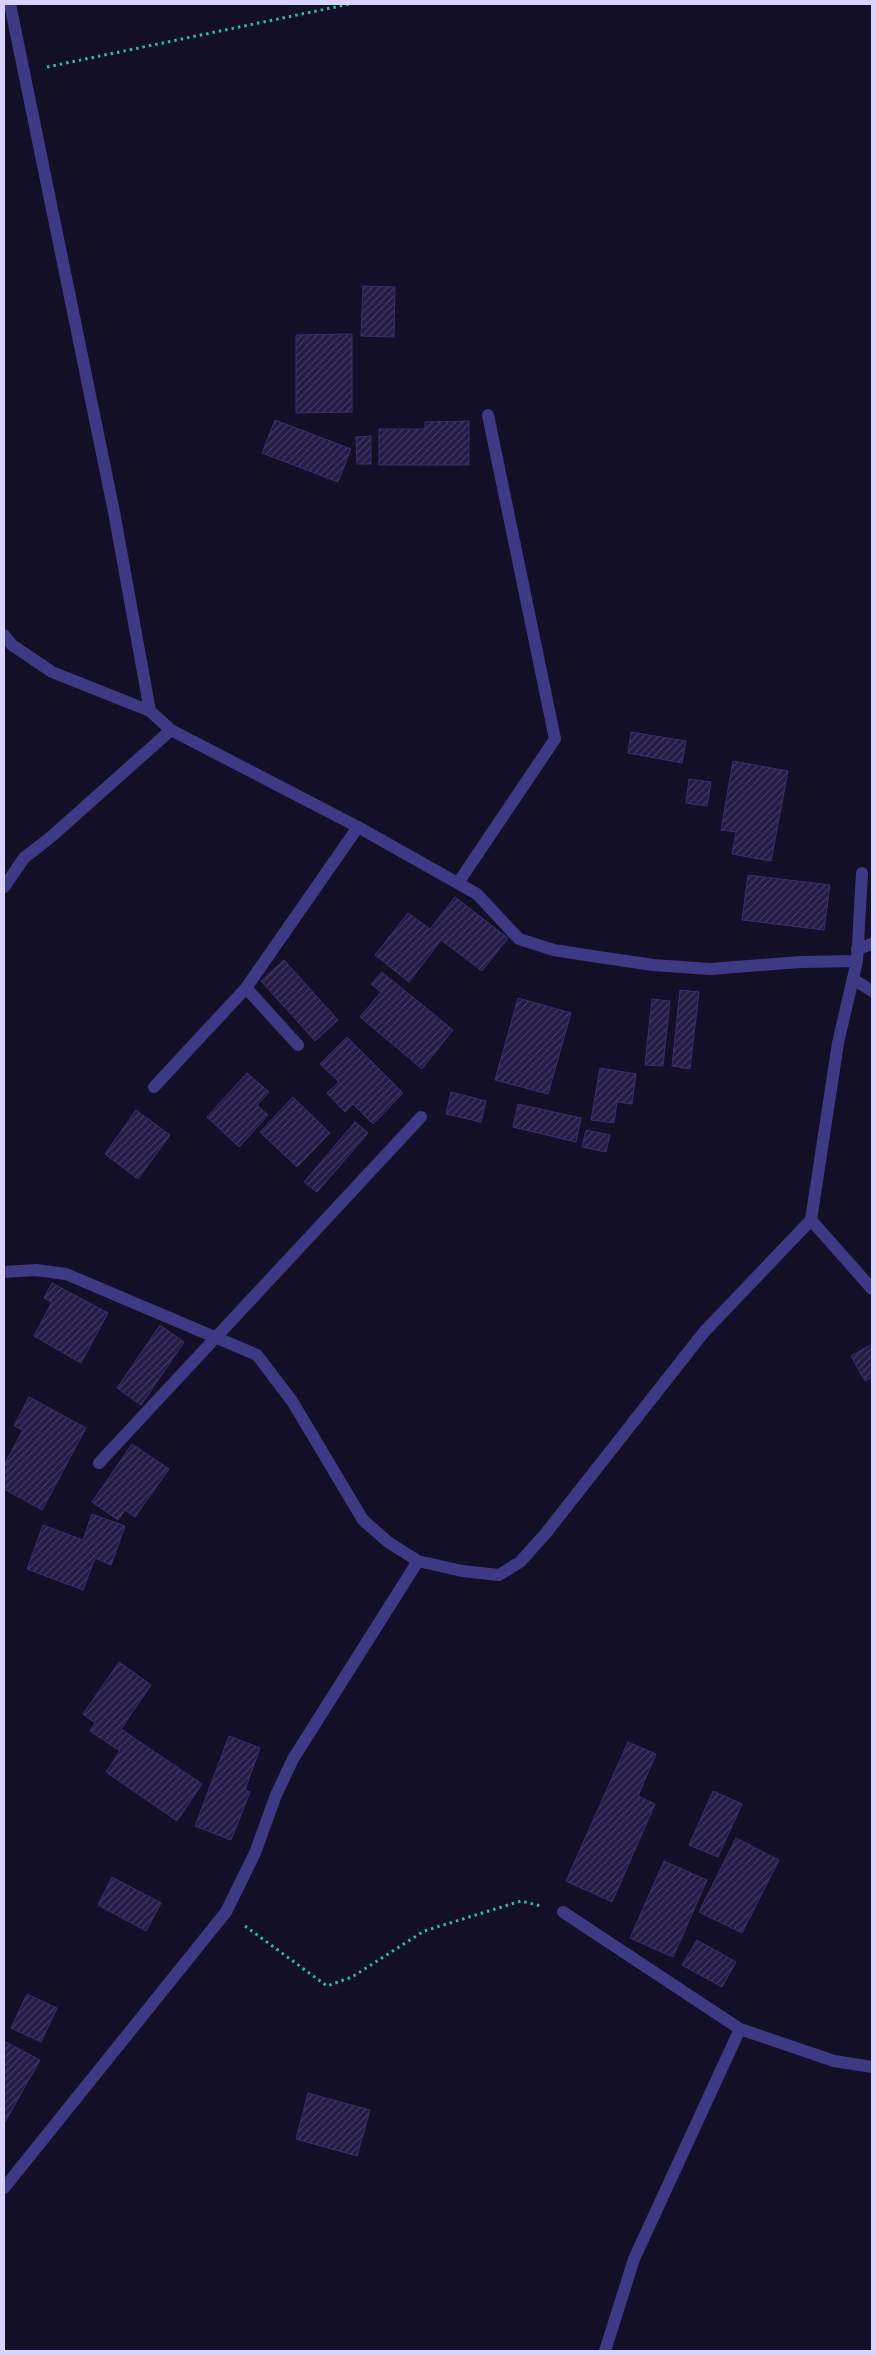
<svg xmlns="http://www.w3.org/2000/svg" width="876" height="2355" viewBox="0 0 876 2355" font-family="Jost,sans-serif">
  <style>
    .building { fill: url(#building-hatch); stroke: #3b2d73 }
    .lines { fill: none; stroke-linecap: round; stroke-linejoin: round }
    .path { stroke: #2fb8b0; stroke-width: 3; stroke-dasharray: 2.5 4; stroke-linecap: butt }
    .service { stroke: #3d3a85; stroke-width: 12 }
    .minor { stroke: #3d3a85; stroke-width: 12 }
  </style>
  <defs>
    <pattern id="building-hatch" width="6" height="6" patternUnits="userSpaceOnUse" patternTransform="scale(1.25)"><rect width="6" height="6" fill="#241b47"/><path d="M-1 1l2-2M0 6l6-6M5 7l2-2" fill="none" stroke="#433b63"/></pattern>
  </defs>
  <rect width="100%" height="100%" fill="#130f26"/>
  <path class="building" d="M363,286l32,1 -1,50 -33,-1z
    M352,334v78l-56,1v-78z
    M275,420l76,29 -13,33 -76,-29z
    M469,421v44h-90v-36h46v-7z
    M371,436v28h-14l-1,-27z
    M631,732l55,9 -4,22 -54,-10z
    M733,761l55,10 -17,90 -39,-7 4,-22 -15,-2z
    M689,779l22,3 -4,24 -21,-3z
    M748,875l82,10 -6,45 -82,-10z
    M455,897l53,41 -26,33 -41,-31 -32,42 -34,-27 33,-42 22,16z
    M284,960l54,60 -23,21 -54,-60z
    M382,972l71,58 -31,39 -62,-52 21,-25 -10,-8z
    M680,990l19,2 -9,77 -18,-3z
    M518,998l53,15 -23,81 -53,-14z
    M652,999l18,2 -7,65 -18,-1z
    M347,1037l56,56 -30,31 -20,-20 -8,8 -18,-19 12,-11 -19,-18z
    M600,1068l36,6 -4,30 -15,-2 -3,21 -23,-3z
    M247,1073l22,19 -12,13 11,10 -29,32 -32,-30z
    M451,1092l35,9 -5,21 -35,-8z
    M293,1097l37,36 -33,34 -37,-35z
    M518,1104l63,14 -5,24 -63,-15z
    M136,1110l34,25 -32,44 -33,-25z
    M355,1122l13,11 -51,59 -13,-10z
    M586,1130l24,5 -4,17 -24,-5z
    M52,1283l56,30 -27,50 -47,-27 18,-34 -8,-4z
    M160,1325l24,17 -43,63 -24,-17z
    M872,1344v33l-7,4 -14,-25z
    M29,1397l57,31 -44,82 -38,-21v-24l19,-35 -9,-4z
    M132,1444l37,25 -34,48 -10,-7 -7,10 -26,-18z
    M92,1514l33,12 -14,39 -16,-7 -12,32 -56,-21 16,-44 40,15z
    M119,1662l32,23 -30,44 81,55 -25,37 -71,-49 14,-21 -30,-20 5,-8 -12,-9z
    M229,1736l31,12 -15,42 5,2 -19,48 -36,-14z
    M628,1742l28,12 -18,42 17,8 -43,98 -46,-21z
    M713,1791l29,13 -24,53 -29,-12z
    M736,1838l43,22 -37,73 -43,-21z
    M664,1861l43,19 -34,77 -43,-19z
    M112,1877l49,26 -15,28 -48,-26z
    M697,1940l39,22 -14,25 -40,-22z
    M27,1994l30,14 -16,34 -30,-14z
    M4,2041l36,19 -35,62 -1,-1z
    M308,2093l62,17 -13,46 -61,-17z"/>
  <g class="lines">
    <path class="path" d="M47,67l303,-63
      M245,1926l82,60 25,-9 72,-46 97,-30 20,5"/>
    <path class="service" d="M458,883l97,-144 -67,-324
      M246,988l52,57
      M154,1087l92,-99 112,-161
      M99,1463l322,-346"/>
    <path class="minor" d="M10,4l104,508 36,199
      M4,635l8,10 40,27 98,39 21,19 187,97 119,67 42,45 35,11 38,6 61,9 57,4 90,-7 57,-1
      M4,887l20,-29 28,-22 119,-106
      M857,949l15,-5
      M853,979l19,12
      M811,1220l61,69
      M4,1272l32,-2 30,4 191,81 35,46 71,119 25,22 30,19 44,10 37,4 21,-13 26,-29 158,-201 107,-112 27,-177 19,-82 5,-88
      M563,1912l177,117 94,32 38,6
      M4,2188l222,-276 29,-59 21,-58 17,-36 125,-198
      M605,2351l29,-92 106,-230"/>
  </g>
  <rect width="876" height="2355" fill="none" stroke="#d9d4ff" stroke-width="10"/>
</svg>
